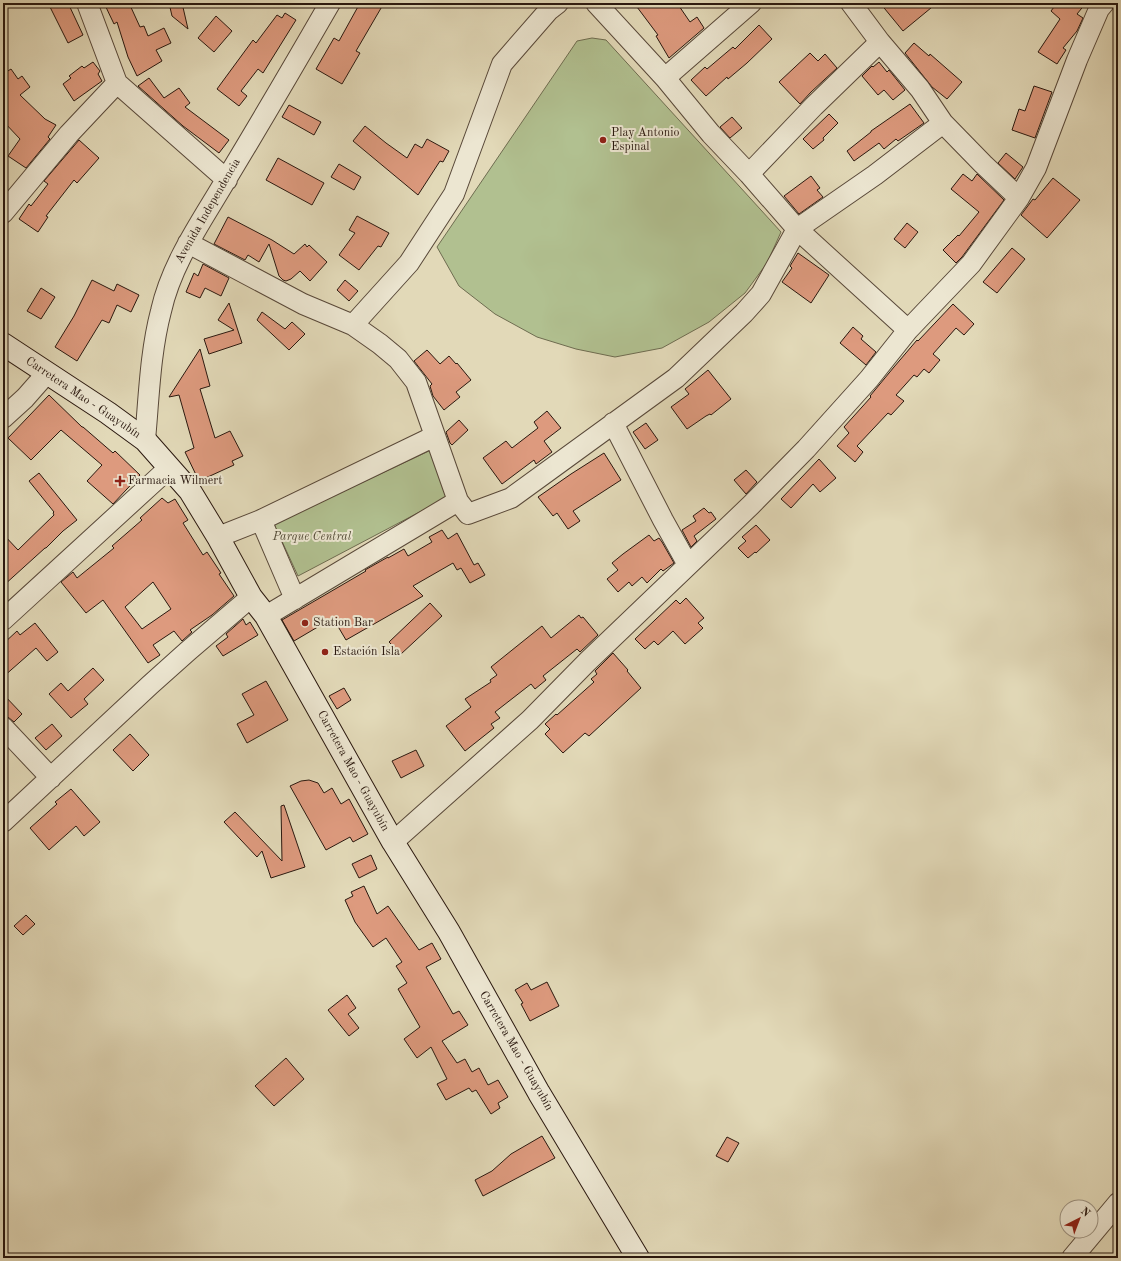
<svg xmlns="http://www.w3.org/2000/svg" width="1121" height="1261" viewBox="0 0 1121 1261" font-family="'Old Standard TT',serif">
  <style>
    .green { fill: #b1c090; stroke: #6e6c50 }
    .building { fill: #dd9a7e; stroke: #2a180f; fill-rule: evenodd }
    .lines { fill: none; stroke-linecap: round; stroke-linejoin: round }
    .minor-casing { stroke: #584839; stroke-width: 22 }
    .secondary-casing { stroke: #2a180f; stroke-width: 24 }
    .minor { stroke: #ece6d1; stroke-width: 20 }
    .secondary { stroke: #ece6d1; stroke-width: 22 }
    .poi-dot { fill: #8f2418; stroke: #ece6d1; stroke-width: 1.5 }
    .labels { text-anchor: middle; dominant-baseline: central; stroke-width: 4; stroke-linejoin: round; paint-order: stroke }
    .poi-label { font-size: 12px; fill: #2a180f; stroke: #ece6d1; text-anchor: start }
    .street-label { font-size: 12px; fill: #2a180f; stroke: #ece6d1 }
    .park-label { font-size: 12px; font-style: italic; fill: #524a36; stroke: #ece6d1 }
  </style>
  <rect width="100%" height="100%" fill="#e2d9b8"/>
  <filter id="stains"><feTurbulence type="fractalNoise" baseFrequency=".005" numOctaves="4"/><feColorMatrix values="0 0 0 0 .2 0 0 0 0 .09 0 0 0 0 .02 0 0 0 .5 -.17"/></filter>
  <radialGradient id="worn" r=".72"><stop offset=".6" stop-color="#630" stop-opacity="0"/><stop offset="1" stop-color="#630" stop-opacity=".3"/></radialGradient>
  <path class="green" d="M592,38l14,2 175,192 -14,31 -22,30 -36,29 -47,26 -47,9 -39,-8 -39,-12 -42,-23 -36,-28 -22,-39 140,-206z
    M431,450l19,46 -152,80 -24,-52z"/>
  <path class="building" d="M48,3h20l15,32 -15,8z
    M104,3h25l11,24 4,-1 4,10 16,-8 7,15 -15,7 6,11 -25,15 -9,-19 -11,-35 -3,2z
    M169,3h13l6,26 -16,-13z
    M360,3h24l-28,48 4,2 -18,31 -26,-15 18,-31 5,3z
    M634,3h43l13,19 7,-5 7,11 -35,30 -13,-22 2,-1z
    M880,3h57l-34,28z
    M1057,3h29l-9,11 6,4 -6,13 -14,17 3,2 -9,14 -19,-12 22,-33 -9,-8z
    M285,13l11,7 -33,53 -5,-4 -17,22 6,5 -8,10 -22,-17 36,-49 3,3 21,-28 5,3z
    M216,16l16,15 -18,21 -16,-14z
    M759,25l13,14 -25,24 -19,16 -1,-2 -21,19 -15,-16 14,-13 2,2 26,-22 2,2z
    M914,43l15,13 1,-2 32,28 -15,17 -15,-12 -27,-34z
    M810,53l8,8 7,-7 12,14 -26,24 -11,12 -21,-22z
    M93,62l7,9 -2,3 4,7 -28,20 -11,-17 8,-6 -2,-2 13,-10 2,2z
    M879,62l8,10 2,-2 16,20 -12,10 -9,-10 -6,5 -16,-19 10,-10 1,1z
    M11,69l7,10 4,-3 8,11 -10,8 25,24 11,6 -8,12 2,2 -24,29 -18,-12 12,-17 -17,-18v-47z
    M149,78l15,20 15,-10 11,15 -5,4 44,33 -10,13 -36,-27 -45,-40z
    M1034,86l18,6 -17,46 -23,-8 7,-21 6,2z
    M910,104l14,19 -26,18 -2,-2 -12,10 -5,-6 -25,18 -7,-10 24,-19v-1z
    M289,105l32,17 -7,13 -32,-18z
    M829,114l9,9 -15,15 1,2 -11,9 -10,-10z
    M732,117l10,11 -12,10 -10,-11z
    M365,126l21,17 21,15 8,-14 7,4 5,-9 22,12 -6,11 -3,-1 -22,34 -65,-54z
    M79,140l20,18 -22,25 -3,-3 -28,36 2,1 -10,15 -19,-13 10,-15 2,2 17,-22 -4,-3z
    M1006,153l17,14 -8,12 -17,-16z
    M278,158l46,25 -12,22 -46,-25z
    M339,164l22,13 -7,13 -23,-13z
    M963,174l9,7 5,-7 27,26 -42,57 -6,6 -13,-13 15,-15 1,1 20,-24 -28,-23z
    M811,176l9,12 -3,2 6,7 -24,17 -15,-18z
    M1053,178l27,22 -33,38 -26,-23 12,-16 2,1z
    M357,216l32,17 -8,14 -3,-1 -19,24 -20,-15 16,-22 -6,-3z
    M228,217l44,23 22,14 11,-10 2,3 2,-2 18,17 -17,19 -10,-10 -9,8 -5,2 -3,-1 -4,-4 -10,-32 -10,18 -11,-7 -3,5 -31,-16z
    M907,223l11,9 -13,16 -11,-9z
    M1012,248l13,11 -28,34 -14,-11z
    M798,253l31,22 -18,28 -29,-21 10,-14 -2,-2z
    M203,264l26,14 -8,18 -16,-8 -5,10 -14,-6 8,-19 4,3z
    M92,280l22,11 3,-7 22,11 -8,17 -14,-7 -8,18 -7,-3 -25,41 -22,-14 19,-31z
    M345,280l13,11 -9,10 -12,-11z
    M41,288l14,9 -14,22 -14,-8z
    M229,303l13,40 -33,11 -5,-15 30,-9 -16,-10z
    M953,304l21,20 -10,11 -8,-7 -23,26 7,6 -11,13 -5,-4 -7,8 -3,-2 -18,20 8,6 -13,14 -3,-2 -31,33 6,6 -8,10 -18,-16 12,-13 -5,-6 27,-30 -1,-1 24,-29 23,-27 1,1z
    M262,312l23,17 7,-7 13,12 -16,16 -32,-30z
    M853,327l10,9 -2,3 15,13 -10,13 -26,-22z
    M200,349l10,37 -10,3 15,49 15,-7 13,25 -11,5 2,4 -35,16 -14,-29 9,-4 -15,-53 -10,2z
    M427,350l13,14 9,-8 7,8 1,-1 14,17 -15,12 4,5 -16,13 -11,-14 -3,-10 2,-2 -18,-23z
    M708,370l23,29 -20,16 -1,-1 -4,2 -19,13 -16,-22 18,-13 -4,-5z
    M49,395l33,32h1l30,26 2,-2 25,24 -27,29 -26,-23 15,-16 -41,-35 -30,30 -23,-22z
    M547,411l14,17 -17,13 8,11 -16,12 -2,-4 -32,24 -19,-26 23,-17 6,7 26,-20 -4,-6z
    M459,420l9,10 -16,15 -2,-2 -4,-11z
    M646,423l12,17 -13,9 -12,-17z
    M604,453l17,27 -48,31 7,10 -12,8 -11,-16 -4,3 -15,-19 33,-23z
    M819,459l17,19 -16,14 -7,-8 -22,24 -10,-9z
    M746,470l11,12 -11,12 -12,-14z
    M39,473l38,47 -14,11 -17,17h-1l-42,38v-52l15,16 36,-35 -1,-2 1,-1 -25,-31z
    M162,498l6,5 7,-4 13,21 -5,3 20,32 4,-3 14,21 -2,1 15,22 -22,19 -22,15 2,2 -10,9 -8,-10 -21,14 7,10 -12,8 -45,-63 -17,13 -25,-31 12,-10 4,6 37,-30 -2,-2 30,-26 -2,-2zM153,582l18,27 -29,20 -17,-22z
    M704,508l5,5 2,-1 5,7 -22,17 3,5 -6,6 -9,-17 14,-9 -3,-5z
    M756,525l14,15 -14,13 -1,-1 -7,6 -10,-10 8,-7 -4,-4z
    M442,530l6,9 9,-6 17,32 4,-2 7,12 -15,8 -9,-15 -4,2 -4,-7 -40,23 10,10 -77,44 -13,-22 -39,23 -12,-21 84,-49 -1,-1 23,-13v1l16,-9 4,7 24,-14 -3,-5z
    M649,535l5,6 5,-3 3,4 12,21 -11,8 -2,-2 -14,14 -5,-6 -10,9 -3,-4 -11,10 -11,-13 11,-9 -6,-7 11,-9z
    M686,598l18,20 -6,5 5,5 -18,16 -12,-13 -15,14 -4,-4 -9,8 -10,-10 41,-39 4,4z
    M430,603l12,13 -41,38 -12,-12z
    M579,615l2,3 2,-1 15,18 -18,17 -3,-3 -34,27 3,4 -11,9 -4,-5 -36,28 5,6 -9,6 3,4 -29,23 -19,-25 25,-19 -6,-8 26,-17 -1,-2 7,-5 -6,-8 51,-41 9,12z
    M243,619l3,6 4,-3 8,13 -35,21 -7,-10 12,-9 -2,-3z
    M35,623l23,29 -11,9 -11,-13 -33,29v-33l14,-13 3,4z
    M613,653l15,17 -1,1 14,17 -52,48 -4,-3 -22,20 -18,-19 5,-5 -5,-5 11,-10 1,1 37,-33 -3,-3 6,-5 -2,-3z
    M93,668l11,12 -20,19 4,5 -17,14 -22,-24 12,-11 7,8z
    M266,681l22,39 -41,23 -10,-19 17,-9 -12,-21z
    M344,688l7,12 -14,9 -8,-13z
    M3,694l19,20 -8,8 -11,-9z
    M52,724l10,12 -16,14 -11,-12z
    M130,734l19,21 -16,16 -20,-21z
    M416,750l8,16 -23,12 -9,-17z
    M309,780l9,3 6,10 8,-5 9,16 8,-5 19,35 -15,8 -3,-5 -24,13 -36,-64 11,-5z
    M71,789l29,33 -16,14 -8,-10 -27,24 -19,-22 27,-24 -2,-2z
    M284,805l21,62 -34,11 -9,-27 -5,6 -33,-35 11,-10 47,49 -1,-55z
    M371,855l6,14 -18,9 -7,-14z
    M364,886l13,28 11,-8 31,44 13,-7 9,16 -15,8 27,47 6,-3 9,14 -26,16 15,22 8,-4 7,13 7,-4 9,17 10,-5 10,17 -10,6 2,5 -9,6 -15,-24 -4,2 -3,-4 -23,12 -9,-16 10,-5 -16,-32 -14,11 -13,-19 16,-12 -22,-38 9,-6 -11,-17 6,-4 -16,-24 -13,9 -18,-25 -10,-22 8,-4 -2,-4z
    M26,915l9,9 -12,11 -9,-9z
    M547,982l12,24 -29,15 -9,-17 2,-1 -8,-13 12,-7 4,7z
    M347,995l9,13 -8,6 11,14 -10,8 -21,-26z
    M286,1058l18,21 -30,27 -19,-20z
    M542,1136l13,22 -72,38 -8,-16 17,-9 19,-17z
    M727,1137l12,6 -11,19 -12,-6z"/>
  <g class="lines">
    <g class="minor-casing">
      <path id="minor" d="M87,3l30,80 110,97
        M596,3l69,75 46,56 38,40 48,55 111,101
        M851,3l29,39 40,47 23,34 40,41 36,34
        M665,78l86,-75
        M749,174l65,-68 66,-64
        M3,213l66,-79 48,-51
        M188,243l115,61 50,21 27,19 18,15 18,23 42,119 10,13 43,-16 165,-120 68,-65 17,-19 36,-65 78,-54 68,-52
        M353,325l56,-62 45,-69 48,-130 47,-54 9,-7
        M3,418l22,-20 22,-25
        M613,423l50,97 25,45
        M145,440c4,-43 5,-87 16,-129 11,-49 41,-90 66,-133 35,-58 69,-116 103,-175
        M261,520l34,79
        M218,537l43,-17 174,-84
        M266,616l192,-115
        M3,620l166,-152
        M3,727l48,51
        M3,822l147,-137 38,-34 63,-54
        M393,842l137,-122 57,-58 164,-157 55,-56 63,-70 39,-49 63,-66 48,-66 17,-30 41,-108 22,-51 5,-6
        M1072,1258l46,-55"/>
    </g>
    <g class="secondary-casing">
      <path id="secondary" d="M3,344l105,69 37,27 45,51 28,46 33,60 15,19 127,226 56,90 90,161 99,165"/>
    </g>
    <use href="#minor" class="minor"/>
    <use href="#secondary" class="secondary"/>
  </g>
  <g class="poi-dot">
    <circle cx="603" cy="140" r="4"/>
    <path d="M118 475h4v4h4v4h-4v4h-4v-4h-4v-4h4z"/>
    <circle cx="305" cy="623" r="4"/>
    <circle cx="325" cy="652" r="4"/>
  </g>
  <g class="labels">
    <g class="poi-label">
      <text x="611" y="133">Play Antonio<tspan x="611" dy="14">Espinal</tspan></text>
      <text x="128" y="481">Farmacia Wilmert</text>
      <text x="313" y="623">Station Bar</text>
      <text x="333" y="652">Estación Isla</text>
    </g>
    <g class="street-label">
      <text transform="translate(208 211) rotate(-60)">Avenida Independencia</text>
      <text transform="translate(83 398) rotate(34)">Carretera Mao - Guayubín</text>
      <text transform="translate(353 771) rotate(61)">Carretera Mao - Guayubín</text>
      <text transform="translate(516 1051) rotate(60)">Carretera Mao - Guayubín</text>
    </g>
    <g class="park-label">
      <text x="312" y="537">Parque Central</text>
    </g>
  </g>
  <rect width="1121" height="1261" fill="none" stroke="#e2d9b8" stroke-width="16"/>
  <rect x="4" y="4" width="1113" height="1253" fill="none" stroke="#2a180f" stroke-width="2"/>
  <rect x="8" y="8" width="1105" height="1245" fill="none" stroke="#2a180f"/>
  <g transform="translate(1079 1219) rotate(42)"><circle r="19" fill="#ece6d1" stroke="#9e9483"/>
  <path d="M0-3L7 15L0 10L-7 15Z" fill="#8f2418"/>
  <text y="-6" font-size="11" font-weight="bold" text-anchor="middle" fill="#2a180f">N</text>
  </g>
  <rect width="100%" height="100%" filter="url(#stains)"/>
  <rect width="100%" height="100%" fill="url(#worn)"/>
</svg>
